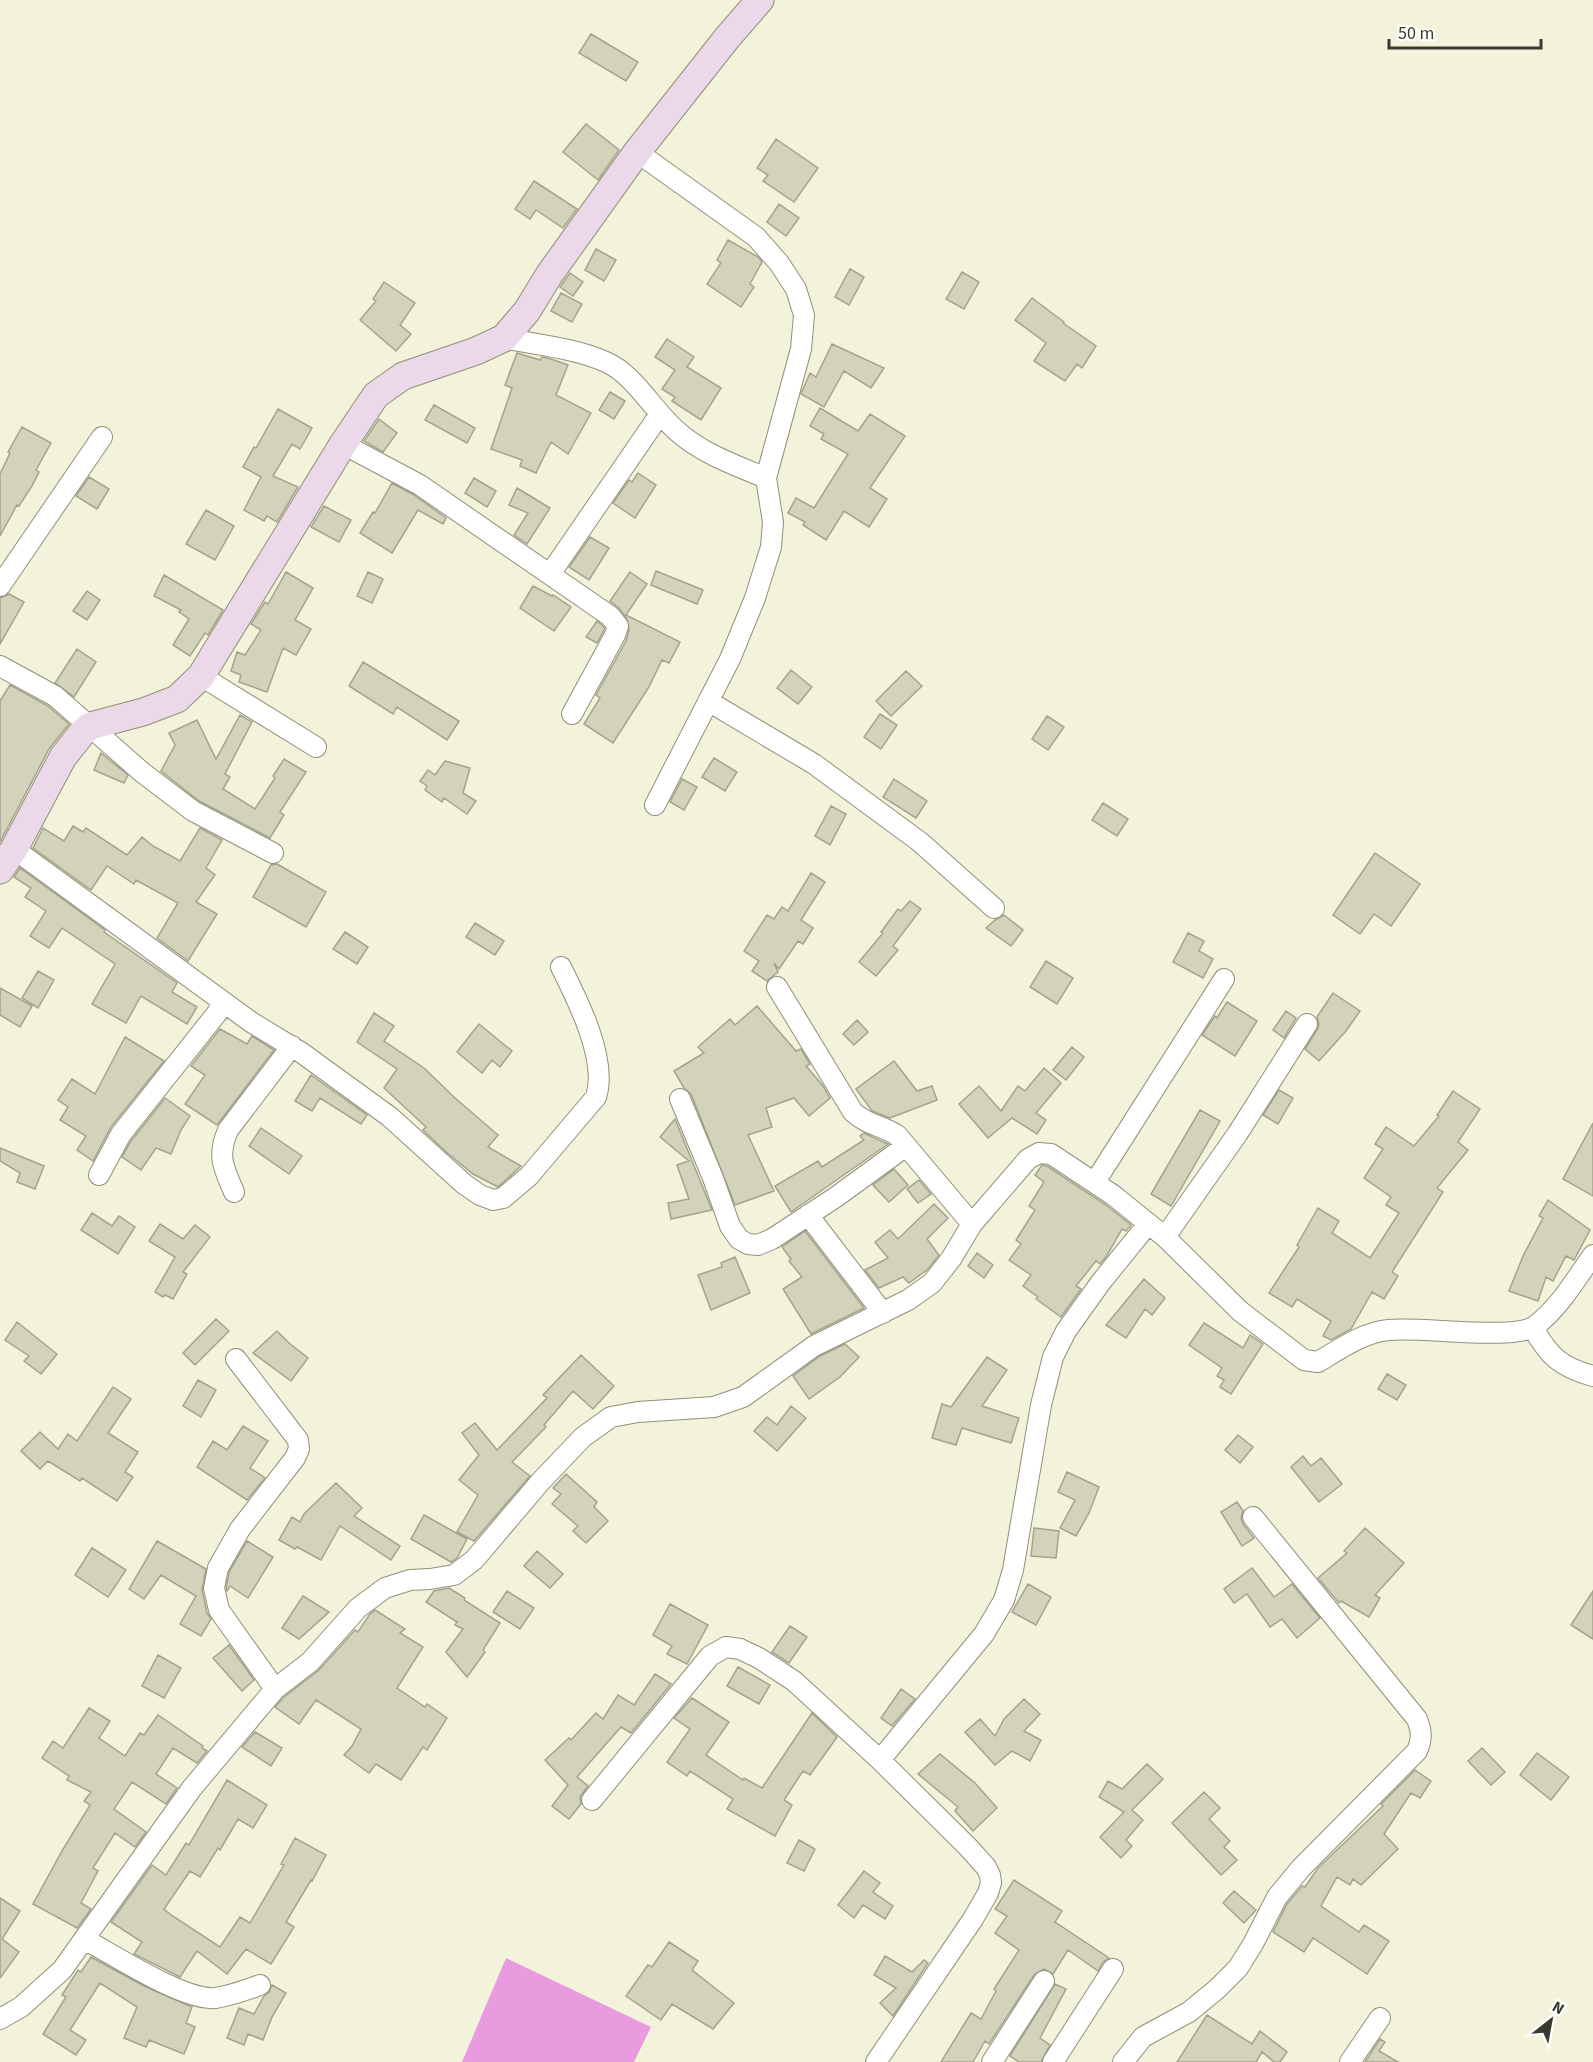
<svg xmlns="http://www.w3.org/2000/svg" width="1593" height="2062" viewBox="0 0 1593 2062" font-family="'Source Sans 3',sans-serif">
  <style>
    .water { fill: #e99be0 }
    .building { fill: #d3d3bc; stroke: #a4a48e; stroke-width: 1.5 }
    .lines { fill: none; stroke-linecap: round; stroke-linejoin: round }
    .street-casing { stroke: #90907a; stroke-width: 22 }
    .secondary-casing { stroke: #90907a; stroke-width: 29 }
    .street { stroke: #fff; stroke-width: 20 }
    .secondary { stroke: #ebd8e8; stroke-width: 27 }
  </style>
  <rect width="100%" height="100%" fill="#f3f3db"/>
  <path class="water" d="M506,1958l145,69 -17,35h-172z"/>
  <path class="building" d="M591,34l47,28 -12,19 -47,-28z
    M586,124l33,26 -21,30 -35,-28z
    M776,139l42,29 -24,34 -31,-21 5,-6 -11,-7z
    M534,181l43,28 -14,19 -27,-18 -6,9 -15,-10z
    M779,204l20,14 -13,18 -19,-14z
    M728,240l30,17 4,5 -12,22 4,3 -13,20 -34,-23 14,-21 -4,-3z
    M596,249l20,11 -12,21 -19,-11z
    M850,269l14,8 -15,28 -14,-8z
    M962,272l17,10 -15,27 -18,-10z
    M570,273l13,9 -10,14 -13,-9z
    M384,282l31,21 -15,22 11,9 -15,17 -36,-31 16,-19 -3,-2z
    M561,293l21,11 -10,18 -21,-11z
    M1032,298l32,24 -1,1 33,23 -14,22 -5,-4 -12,17 -31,-20 12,-18 -31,-23z
    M667,339l27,18 -7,10 34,21 -20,32 -29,-19 3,-4 -13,-8 13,-19 -20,-13z
    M832,344l52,24 -13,20 -27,-17 -20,36 -23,-13 9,-21 6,4z
    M517,353l23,7 2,-3 9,2 17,6 -12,30 35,18 -23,41 -17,-12 -15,31 -16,-7 2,-6 -31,-11 21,-61 -7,-3z
    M610,392l15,9 -11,18 -15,-9z
    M434,405l41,23 -8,15 -42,-23z
    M820,408l38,23 12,-17 35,22 -35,52 17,11 -18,28 -25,-16 -18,29 -23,-15 2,-3 -17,-9 8,-15 18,10 34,-54 -27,-15 3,-5 -14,-8z
    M278,409l34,19 -12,21 -8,-5 -19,32 25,11 -21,35 -10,-6 -3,5 -20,-11 17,-33 -18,-10 11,-20 2,1z
    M379,419l18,14 -14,19 -19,-11z
    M22,427l29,16 -15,27 3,2 -7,14 -13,20 -2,-1 -17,31v-62l10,-21 -2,-1z
    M638,473l18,12 -21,33 -22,-15 16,-23 3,2z
    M89,477l20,12 -12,20 -21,-13z
    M474,478l22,13 -9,16 -22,-14z
    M392,483l22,12 32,23 -3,6 -25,-14 -26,43 -32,-20 13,-21 2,1z
    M517,488l33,20 -23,36 -13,-9 14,-22 -19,-8z
    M324,506l27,14 -12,22 -28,-15z
    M206,510l28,16 -19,34 -29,-16z
    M590,537l19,11 -20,32 -20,-13z
    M656,571l47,19 -6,14 -46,-19z
    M286,572l27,16 -18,32 16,9 -15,26 -13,-7 -16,44 -28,-10 2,-7 -10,-4 6,-19 8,3 16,-25 -10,-6 14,-22 3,2z
    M368,572l15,7 -11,24 -15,-7z
    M630,572l17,12 -21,31 54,27 -11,21 -7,-3 -13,27 -36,56 -29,-19 16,-26 -4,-3 30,-54 3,-11 -2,-11 -8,-11 -9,-7z
    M164,575l59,35 -15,25 -3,-2 -15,23 -17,-11 16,-26 -10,-7 2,-2 -27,-14z
    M533,586l19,10 1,-1 18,12 -17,24 -34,-23z
    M87,591l13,9 -13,20 -14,-9z
    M9,594l15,8 -24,42v-46z
    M597,621l8,7 -8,15 -11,-6z
    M77,649l19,13 -22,35 -19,-14z
    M363,662l96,59 -12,19 -50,-33 -4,7 -44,-28z
    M791,670l21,17 -14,17 -21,-16z
    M906,671l16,15 -31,30 -15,-15z
    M10,685l38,21 21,18 -20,25 -49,93v-141z
    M880,714l17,11 -16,24 -17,-12z
    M240,715l12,7 -27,52 5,3 -7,12 32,20 20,-31 -2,-2 11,-17 22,13 -26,40 4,3 -14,23 -71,-37 -38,-30 14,-26 -6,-12 28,-13 19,39z
    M1047,716l17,11 -16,23 -16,-11z
    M101,753l27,22 -4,8 -30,-13z
    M714,758l23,14 -12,19 -23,-14z
    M445,761l25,7 -7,25 13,8 -9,13 -23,-16 -2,4 -17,-12 2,-4 -7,-5 8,-11 7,5z
    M682,779l15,8 -13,23 -14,-8z
    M894,779l33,22 -11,17 -33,-21z
    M1103,803l25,16 -11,17 -25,-16z
    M831,806l15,8 -16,31 -15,-9z
    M73,826l10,6 3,-4 41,27 15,-18 11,9 27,15 20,-33 22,12 -16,28 9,7 -19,27 21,12 -29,47 -31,-23 21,-35 -42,-23 -2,4 -27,-18 -16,24 -58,-42 10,-20 21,13z
    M1375,853l45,31 -29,42 -17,-12 -14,20 -27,-19z
    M277,864l49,28 -20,35 -53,-30 18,-32z
    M20,868l85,62 -1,2 73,51 -5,9 25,15 -10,17 -46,-28 -15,27 -34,-19 23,-40 -53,-36 -13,20 -19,-12 16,-25 -21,-14 6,-9 -17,-11z
    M811,873l14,9 -24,38 12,8 -10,16 -5,-3 -19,28 -5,-6 4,9 -11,9 -15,-10 7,-10 -15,-10 23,-36 7,4 8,-12 6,4z
    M910,901l11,8 -28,37 5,4 -22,26 -17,-14 24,-29 -2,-1 17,-23 3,2z
    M1004,915l19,15 -12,16 -25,-18 9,-8z
    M475,923l29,18 -9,14 -29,-18z
    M345,932l23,15 -11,17 -24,-15z
    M1188,933l16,8 -5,10 14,8 -10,19 -30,-16z
    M1046,961l27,17 -16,26 -27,-17z
    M38,971l16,9 -16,28 -16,-10z
    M0,988l32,18 -12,21 -20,-12z
    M1333,993l27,18 -14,20 -27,30 -14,-12 12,-19 2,-6 -2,-7z
    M1227,1002l30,19 -22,35 -33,-21 13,-19 2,2z
    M757,1006l39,45 5,-2 9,15 -4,2 17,20 7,12 -21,18 -15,-18 -28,10 6,19 -24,8 26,56 -39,14 -44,-111 -7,-6 -10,-17 30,-18 -6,-6 32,-28 5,6z
    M1286,1011l10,7 -12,20 -11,-8z
    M374,1013l20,13 -10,15 40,27 31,30 43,37 -10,12 33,19 -23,21 -25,-13 -28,-23 -22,-21 3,-3 -42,-39 13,-19 -40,-27z
    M857,1020l11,12 -14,13 -11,-11z
    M479,1024l33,27 -12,16 -8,-7 -10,13 -25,-21z
    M220,1029l27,15 5,-8 22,14 -57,75 -32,-21 20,-29 -14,-9z
    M125,1037l39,24 -53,66 -18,34 -16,-11 9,-14 -26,-16 8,-13 -10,-7 14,-21 23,15z
    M1072,1047l12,10 -18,23 -13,-10z
    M894,1061l23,30 15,-5 5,14 -47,18 -18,-7 -16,-22z
    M1044,1068l17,15 -25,30 10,7 -9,14 -25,-16 -24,20 -29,-34 20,-18 22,25 17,-25 7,5z
    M311,1075l56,40 -6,9 -41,-26 -8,13 -17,-10z
    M1279,1090l14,8 -15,26 -15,-9z
    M1453,1091l27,18 -22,33 10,8 -31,38 6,4 -51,80 6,4 -14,23 -12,-7 -21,37 -20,11 -8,-4 8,-15 -34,-22 -5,8 -23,-14 30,-46 -2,-2 21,-37 21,13 -7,12 38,25 29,-45 -13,-8 5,-8 -27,-19 19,-29 -8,-5 11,-17 28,19 25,-30 -2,-1z
    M165,1098l25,18 -9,14 -10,24 -15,-6 -15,22 -19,-13 9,-16z
    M1200,1110l20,11 -49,85 -20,-12z
    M675,1119l37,91 -41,9 -3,-16 21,-4 -12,-34 12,-4 -29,-24z
    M1593,1123v73l-30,-17z
    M261,1128l41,28 -13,18 -40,-28z
    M864,1133l24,11 -97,68 -16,-26 43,-25 4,6 42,-27 -4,-4z
    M0,1148l44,18 -9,23 -18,-7 3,-9 -20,-12z
    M1042,1165l5,1 59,39 25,20 -5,6 -4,-2 -16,28 -6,7 -4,-3 -20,25 5,3 -20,28 -25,-18 2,-2 -15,-11 8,-11 -22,-15 12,-16 -5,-4 19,-30 -6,-4 15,-24 -9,-7z
    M894,1169l14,16 -19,17 -16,-17z
    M919,1180l12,14 -13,9 -11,-14z
    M1548,1200l42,30 -16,30 -8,-4 -13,25 -7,-4 -8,24 -29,-10 14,-35 20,-38 -4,-2z
    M934,1204l14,14 -21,21 12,16 -12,15 -18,13 -6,-6 -24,11 -14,-18 23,-12 -13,-16 15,-12 8,9z
    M92,1213l20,13 7,-10 16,11 -17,27 -37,-24z
    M160,1224l23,15 12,-14 15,12 -27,35 4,2 -14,25 -8,-4 -2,2 -8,-5 20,-35 -26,-16z
    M805,1231l59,77 -53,26 -28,-45 19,-12 -13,-16 2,-2 -9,-12z
    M977,1253l16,12 -9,13 -16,-12z
    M735,1257l15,36 -39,17 -13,-35 24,-8 -1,-4z
    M1144,1279l21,19 -13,17 -7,-6 -19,29 -20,-13z
    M216,1319l13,12 -34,34 -12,-12z
    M17,1322l40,32 -16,20 -17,-13 5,-5 -24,-16z
    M1204,1323l39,25 7,-13 13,9 -32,50 -11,-7 4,-7 -7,-4 5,-8 -33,-23z
    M277,1331l12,12 19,15 -17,23 -38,-28z
    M845,1344l14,13 -19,20 -31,22 -16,-23 27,-20z
    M581,1355l33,31 -21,23 -20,-18 -29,34 2,2 -34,35 18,14 -56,65 -17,-9 21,-37 -19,-15 20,-25 -17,-22 13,-10 22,27 50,-52 -4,-3z
    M987,1357l20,13 -25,36 37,12 -8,25 -49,-15 -6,17 -24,-7 10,-34 9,3z
    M1387,1374l19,11 -9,15 -19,-11z
    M198,1380l18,10 -15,27 -18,-11z
    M113,1387l18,12 -23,34 30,19 -13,20 8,5 -16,24 -35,-23 -2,3 -32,-20 -8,8 -19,-18 19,-19 18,17 10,-15 9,7z
    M791,1406l15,12 -29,33 -23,-20 13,-14 10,8z
    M243,1426l25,15 -18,27 15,10 -18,22 -50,-33 16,-26 14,9z
    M1238,1435l15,12 -13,16 -15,-13z
    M1303,1456l8,10 10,-8 21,26 -23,18 -28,-35z
    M1067,1472l32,15 -10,26 -13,23 -16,-8 15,-28 -17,-8z
    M566,1474l31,28 -3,5 14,14 -22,22 -13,-12 5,-5 -26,-22 9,-10 -8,-6z
    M336,1483l26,25 -8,8 46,30 -9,14 -51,-34 -19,34 -24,-13 -2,2 -16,-9 13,-23 8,5 4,-8z
    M1237,1502l6,9 -2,7 2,6 11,14 -12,8 -21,-34z
    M424,1515l43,24 -10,19 -6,4 -40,-23z
    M1034,1528l25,3 -3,27 -25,-2z
    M1365,1528l39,35 -29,32 5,3 -11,19 -28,-16 -2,2 -21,-25 29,-25 -3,-2z
    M157,1541l49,28 -4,21 5,23 4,6 -10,17 -21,-12 16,-28 -35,-21 -17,24 -15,-10z
    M247,1541l26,16 -25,41 -18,-12 -3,5 -1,-3 3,-16z
    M92,1548l34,22 -18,27 -33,-22z
    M537,1551l26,23 -13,14 -26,-22z
    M1252,1568l22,29 18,-13 28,34 -23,20 -15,-19 -12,8 -23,-33 -13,9 -10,-14z
    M1028,1584l23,13 -15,28 -24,-13z
    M449,1588l16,10 -1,2 36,23 -17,27 2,2 -18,25 -21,-25 17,-23 -8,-4 2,-3 -31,-20 8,-11z
    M507,1591l27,17 -14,21 -27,-17z
    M1593,1591v48l-22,-14z
    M303,1596l26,16 -30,27 -17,-11z
    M670,1604l38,21 -21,39 -20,-10 5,-8 -19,-11z
    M375,1610l30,19 -5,4 23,14 -26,41 28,19 2,-3 20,14 -20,32 -4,-3 -22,33 -25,-16 -7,9 -25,-18 8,-9 9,-17 -45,-29 -17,24 -24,-17 8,-9 36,-28 36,-40 3,2 12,-18z
    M790,1626l17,11 -18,26 -17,-11z
    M229,1645l25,35 -12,11 -29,-33z
    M158,1655l23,13 -17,30 -22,-12z
    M738,1667l32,18 -11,19 -32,-18z
    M655,1674l16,10 -40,49 -10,-6 -44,50 11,9 -8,11 1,7 -12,15 -17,-13 16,-21 -23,-25 24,-22 2,2 25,-27 7,6 15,-24 16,10z
    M901,1689l14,10 -23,27 -11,-8z
    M692,1698l37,24 -23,33 37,25 1,-2 18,10 50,-75 25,24 -27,38 -7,-4 -19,29 8,5 -17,31 -48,-27 6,-10 -43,-28 -3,5 -20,-14 23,-33 -16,-11z
    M1024,1699l16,15 -16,17 17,9 -11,21 -18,-10 -17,14 -30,-33 15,-13 15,17 9,-17z
    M89,1708l21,13 -11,17 26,18 15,-23 4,2 14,-20 45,31 -1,2 5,3 -10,12 -24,-15 -17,26 21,14 -11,16 -34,-22 -18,27 32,23 -11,15 -20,-14 -22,35 5,3 -17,32 10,6 -14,19 -44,-24 29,-53 28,-46 -6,-4 7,-9 -24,-12 2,-4 -27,-18 11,-17 10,7z
    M255,1732l27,16 -11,18 -29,-19z
    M1482,1748l23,24 -14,13 -23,-24z
    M1537,1753l32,24 -18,23 -31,-25z
    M940,1754l35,29 22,25 -24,23 -18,-20 3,-4 -40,-33z
    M1147,1764l16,15 -31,31 11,10 -17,20 6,6 -11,12 -21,-21 24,-25 -25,-15 9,-16 14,8z
    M1415,1770l16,11 -11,17 -9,-5 -27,41 14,15 -37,36 -8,-6 -3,6 -13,-8 -16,29 38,26 5,-7 25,16 -22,33 -54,-36 -9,14 -31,-20 14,-28 15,-18 3,1 13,-19 65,-62 -2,-2z
    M227,1780l40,25 -14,23 -15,-9 -18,31 -2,-2 -18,29 -10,-6 -26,38 7,6 49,32 20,-30 10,6 34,-58 -3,-1 14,-26 31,17 -14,26 -1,-1 -25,42 8,5 -23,37 -25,-15 -19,25 -30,-23 -17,26 -46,-23 8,-12 -31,-20 41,-57 14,10 20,-32 3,2z
    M1204,1792l16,16 -11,11 21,22 -6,6 13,13 -16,15 -49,-52z
    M799,1840l16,9 -11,22 -17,-8z
    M864,1871l16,12 -7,9 20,14 -8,13 -22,-14 -9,13 -16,-13z
    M1014,1880l48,31 -7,11 54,36 -6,4 -5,9 -30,-21 -15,24 -9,-5 -10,6 -45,69 -4,-3 -12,21h-32l30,-49 10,6 15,-28 -2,-2 25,-39 -24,-17 12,-17 -12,-7z
    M1234,1891l22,19 -12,13 -21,-20z
    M0,1898l20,13 -18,28 17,13 -19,26z
    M669,1942l29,19 -6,9 42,33 -21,26 -41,-25 -11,16 -35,-24 22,-31 4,2z
    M885,1956l27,16 12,-12 4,3 -35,53 -13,-13 16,-15 -22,-13z
    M91,1957l53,29 48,21 -6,16 9,4 -11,27 -35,-14 -3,7 -22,-9 13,-31 -37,-24 -30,47 16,10 -10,15 -33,-21 23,-37 -4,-2 16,-25 3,2z
    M1055,1984l11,5 -26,49 10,7 -9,17h-22l-9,-6z
    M272,1985l14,8 -14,24 -9,23 -15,-6 -4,11 -17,-7 12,-30 15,6 10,-18 5,-4z
    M1207,2015l45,29 8,-13 27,21 -7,10h-6l-12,-10 -6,10h-79z
    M1380,2039l5,3 -6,9 19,11h-33z"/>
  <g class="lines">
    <g class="street-casing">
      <path id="street" d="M637,152l119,85 23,26 17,26 8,26 -3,34 -35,129 7,44 -2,25 -16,51 -25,61 -75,146
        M504,338c33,7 71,10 102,24 28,12 48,50 72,70 25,22 57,33 88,46
        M343,444l77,41 190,131 8,10 -3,9 -43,79
        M550,574l110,-160
        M0,586l102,-149
        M0,666l55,30 88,77 50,38 80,42
        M201,676l115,71
        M708,701l106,63 106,78 74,66
        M14,849l237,173 51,31 88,64 74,67 16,11 13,5 10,-2 26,-22 67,-79c12,-37 -18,-96 -35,-130
        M777,987l76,125c14,13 28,13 44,23l75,89
        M680,1099l33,79 17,48 9,13 9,5 10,1 14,-6 64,-42 70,-51
        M99,1175l22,-41 104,-131
        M1095,1182l129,-203
        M234,1192c-11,-25 -17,-36 -6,-62l64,-84
        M808,1215l75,98
        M1165,1237l73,-104 69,-109
        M1533,1328c16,28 27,39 60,48
        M236,1359l62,81 1,9 -4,9 -55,71 -22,39 -4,20 5,22 56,79
        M880,1760l104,-126 20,-34 9,-30 28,-165 12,-48 13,-26 35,-49 47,-58
        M592,1800l118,-144 16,-9 14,2 19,9 35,23 86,79 87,86 19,21 4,8 1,8 -3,10 -15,26 -97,143
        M84,1939c30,16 100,62 131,59 15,-2 31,-8 45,-13
        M0,2019l21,-12 41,-37 130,-182 83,-99 35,-27 48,-54 27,-20 25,-8 20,-1 24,-4 20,-15 67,-79 42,-44 28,-20 27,-5 76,-5 29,-10 71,-51 94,-46 24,-17 19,-24 21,-35 56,-65 11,-6 12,1 62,41 52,42 75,74 64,49 14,2c20,-12 46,-30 70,-32 31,-4 126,11 147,-4 24,-18 41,-47 58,-71
        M992,2062l52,-81
        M1053,2062l60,-93
        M1123,2062l20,-25 46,-25 28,-23 21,-21 15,-24 24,-47 24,-29 116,-117c5,-12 5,-19 0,-32l-164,-202
        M1350,2062l30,-44"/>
    </g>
    <g class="secondary-casing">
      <path id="secondary" d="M0,870l14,-21 49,-92 19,-24 8,-7 53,-14 34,-13 24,-23 142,-232 33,-49 27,-19 73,-25 28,-13 23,-27 22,-36 88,-123 90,-114 33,-38"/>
    </g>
    <use href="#street" class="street"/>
    <use href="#secondary" class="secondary"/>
  </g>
  <g transform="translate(1551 2020) rotate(31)" stroke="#fffffa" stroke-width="4.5" paint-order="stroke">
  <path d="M0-4.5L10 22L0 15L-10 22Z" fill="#393930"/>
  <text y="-9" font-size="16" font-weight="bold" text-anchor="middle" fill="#393930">N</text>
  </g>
  <path d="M1389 39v9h152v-9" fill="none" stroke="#393930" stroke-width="3"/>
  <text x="1398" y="39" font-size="18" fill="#393930" stroke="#fffffa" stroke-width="4.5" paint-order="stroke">50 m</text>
</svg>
